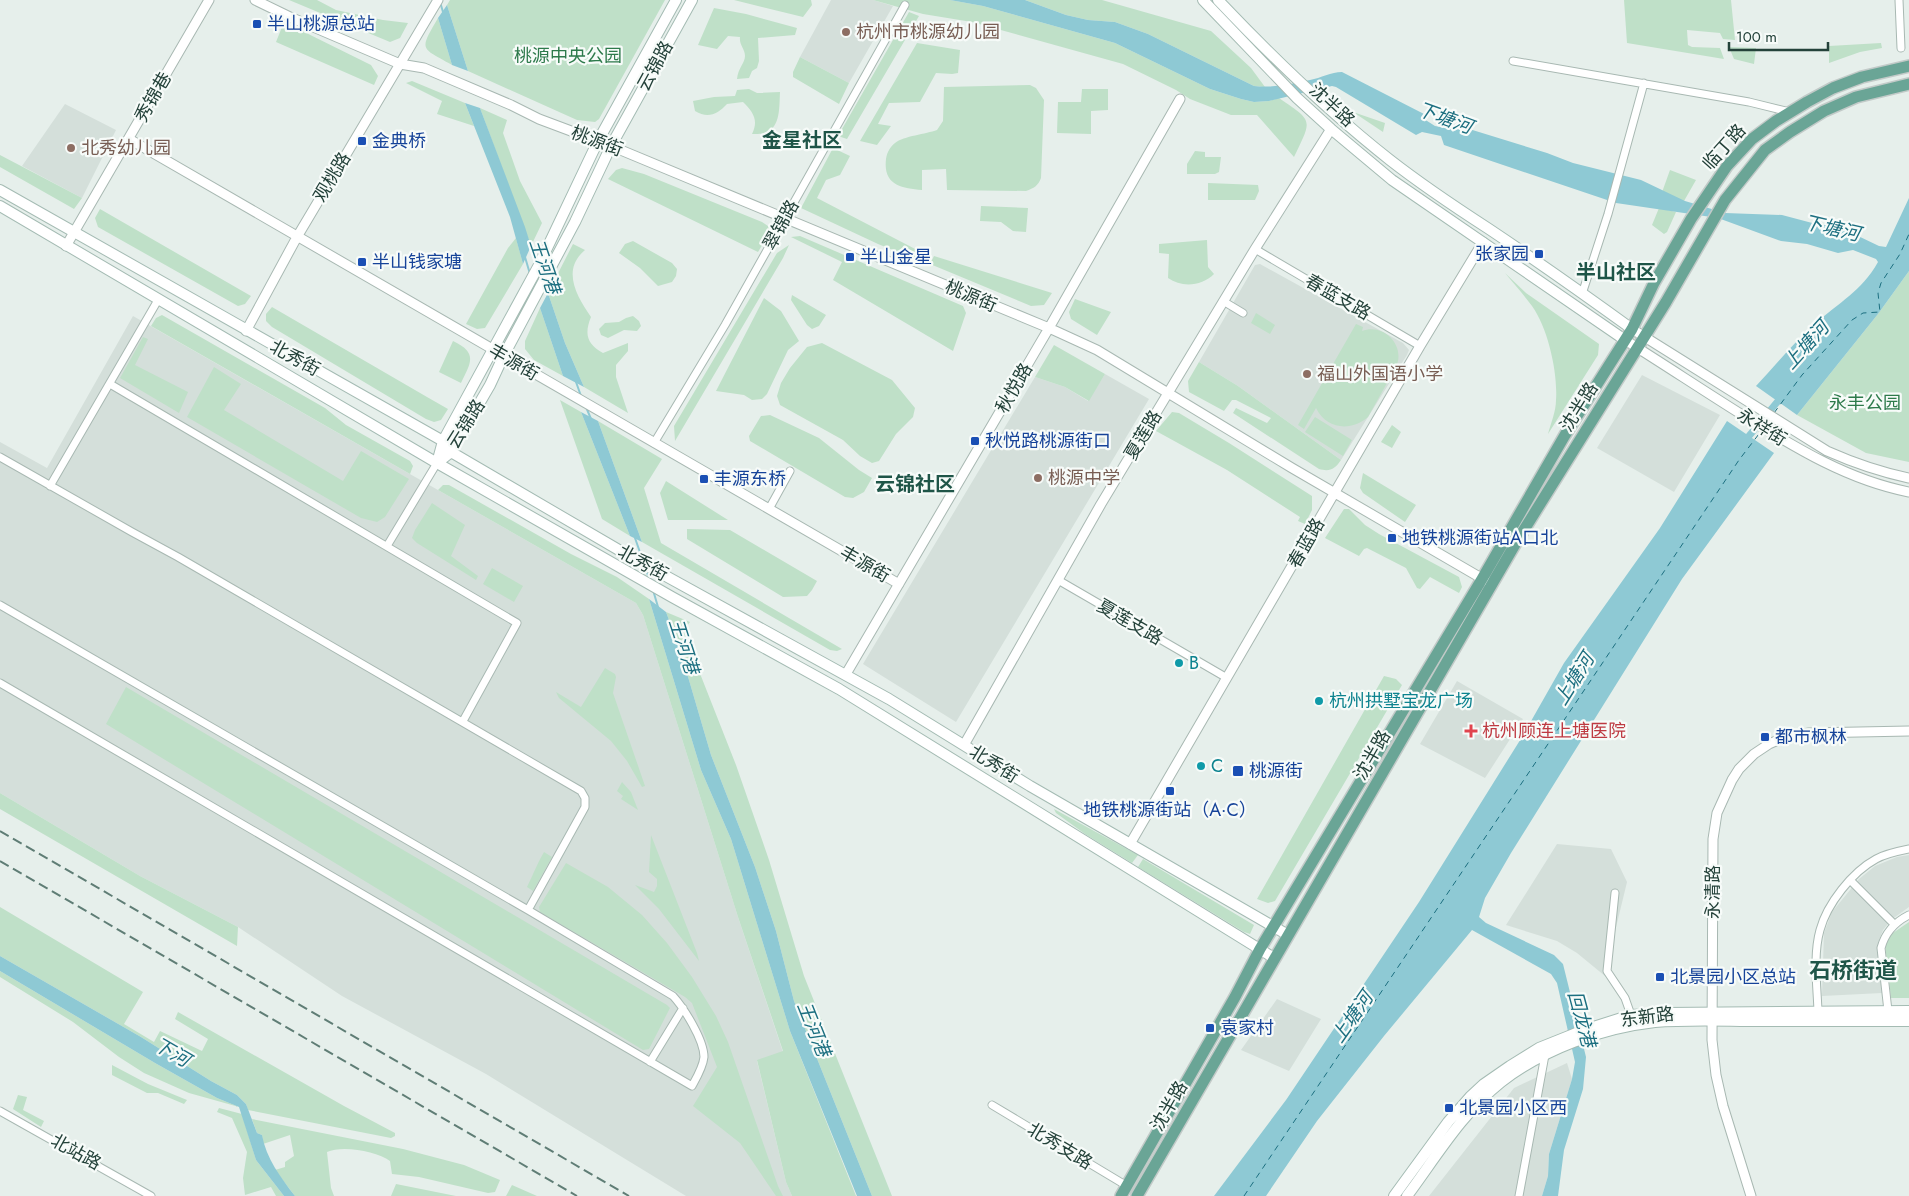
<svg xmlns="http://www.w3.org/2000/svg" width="1909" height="1196" viewBox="0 0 1909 1196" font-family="Jost,'Noto Sans SC',sans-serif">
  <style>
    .built { fill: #d4dfda }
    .green { fill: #bfe0c8 }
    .water { fill: #8ec9d4 }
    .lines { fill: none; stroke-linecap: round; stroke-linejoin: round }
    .stream { stroke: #8ec9d4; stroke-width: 2 }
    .canal { stroke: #8ec9d4; stroke-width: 7 }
    .ferry { stroke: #1c6f80; stroke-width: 1; stroke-dasharray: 6 5; stroke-linecap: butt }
    .minor-casing { stroke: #a8b8b2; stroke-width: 9 }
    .tertiary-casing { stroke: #a8b8b2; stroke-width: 11 }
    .secondary-casing { stroke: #a4bbb3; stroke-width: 12 }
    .primary-casing { stroke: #c2cac8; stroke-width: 14 }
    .minor { stroke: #fff; stroke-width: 7 }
    .tertiary { stroke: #fff; stroke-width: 9 }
    .secondary { stroke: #fff; stroke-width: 10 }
    .primary { stroke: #6aa596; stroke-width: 11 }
    .rail { stroke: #5f7d75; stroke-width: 2; stroke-dasharray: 10 5; stroke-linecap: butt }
    .transit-dot { fill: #1a4fb4; stroke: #f7fbf9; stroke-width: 2 }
    .education-dot { fill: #8d6e63; stroke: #f7fbf9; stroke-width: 2 }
    .culture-dot { fill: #0f9aa8; stroke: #f7fbf9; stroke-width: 2 }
    .health-dot { fill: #e0444e; stroke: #f7fbf9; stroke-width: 2 }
    .labels { text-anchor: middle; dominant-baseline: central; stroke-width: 4.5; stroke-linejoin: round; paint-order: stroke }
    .transit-label { font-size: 18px; fill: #164399; stroke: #f7fbf9; text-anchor: start }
    .education-label { font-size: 18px; fill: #785e54; stroke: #f7fbf9; text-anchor: start }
    .park-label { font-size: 18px; fill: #2d7a4b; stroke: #f7fbf9 }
    .street-label { font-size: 18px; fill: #24423a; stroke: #f7fbf9 }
    .culture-label { font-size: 18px; fill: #0d838f; stroke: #f7fbf9; text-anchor: start }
    .health-label { font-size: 18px; fill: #be3a42; stroke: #f7fbf9; text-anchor: start }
    .water-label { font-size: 19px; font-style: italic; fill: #1c6f80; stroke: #f7fbf9 }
    .quarter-label { font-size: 20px; font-weight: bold; fill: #1f5548; stroke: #f7fbf9 }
    .district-label { font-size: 22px; font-weight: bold; fill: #1f5548; stroke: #f7fbf9 }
  </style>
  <rect width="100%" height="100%" fill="#e6efeb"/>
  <path class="built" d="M831,0h42l20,6 -44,77 -49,-26z
    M65,104l51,26 -34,68 -60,-32z
    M1260,264l143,79 6,7 -2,5 -66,105 -103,-74 -39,-24 56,-97z
    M133,316l503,287 7,12 95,302 45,135 -26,9 29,121 6,14h-106l-200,-122 -144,-78 -104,-69 -98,-51 -140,-83v-351l47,26z
    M1105,374l44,25 -193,323 -93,-58 172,-287 30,10 23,14z
    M1642,375l78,40 -46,77 -77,-44z
    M1457,681l66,38 -38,59 -65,-34z
    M1557,844l54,5 16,33 -15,62 -2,23 -5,9 -28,-23 -20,-12 -51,-16z
    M1909,855v52l-18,13 -8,10 -5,13 4,50 -60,3 2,-63 8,-21 27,-33 16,-13 22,-9z
    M1277,999l44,20 -32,52 -48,-21z
    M1567,1063l5,16 -23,75 -1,22 -6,20h-113l85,-108z"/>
  <path class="green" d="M289,0h28l19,10 47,10 25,3 -8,15 -10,4z
    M450,0h215l-66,119 -4,3 -18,-2 -109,-49 -21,-66z
    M734,0h77l1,5 -9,12z
    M873,0h77l33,6 132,37 95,46 31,10 13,3 15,-1 10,-3c35,24 33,21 15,59l-37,-42h-26l-41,-16 -14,-9 -53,-26 -151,-42 -49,-8z
    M1025,0h77l109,31 40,37 14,19 -11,-1 -106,-52 -33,-12 -27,-2 -22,-5z
    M1624,0h107l4,40 -12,-1 -3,-6 -33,-3 1,15 4,2 28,1 4,11 -97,-16z
    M714,8l32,6 51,14 -2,7 -37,3 1,23 -2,7 -5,3 -3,7 -12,1c1,-11 8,-16 8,-23 0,-7 -6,-11 -5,-19l-12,-1 -11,13 -19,-4z
    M909,12l10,4 -72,123 -9,-3z
    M438,18l14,47c-32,-18 -33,-14 -14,-47z
    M284,22l87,43 7,11 -4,9 -98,-43z
    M917,43l43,7 -2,23 -6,1 -16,-1 -16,29 -31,1 -11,21 13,2 -14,19 -17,-4z
    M1881,43l1,5 -22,4 -31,11v-17z
    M1729,47l27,1 -2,16 -20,-5z
    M800,57l49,26 -10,21 -46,-27v-5z
    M412,81l53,22 9,23 -37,-12 5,-13 -36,-18z
    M1030,85l6,3 8,12 -3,78c-3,8 -7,10 -15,13l-79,-1 -1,-21 -24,1v20c-21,-2 -39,-5 -36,-31 1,-7 4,-12 9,-16 9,-7 31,-9 42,-13l6,-9 1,-34z
    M749,89l8,4 23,-1c-1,21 1,44 -28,42 7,-14 1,-22 -9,-32l-16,2c-9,10 -19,15 -32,7l-2,-10 21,-4 21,-1 2,-6z
    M1082,89h26v21l-17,1v23l-34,-1 1,-31h23z
    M480,108l27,12 -4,13 17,48 22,42 -11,23z
    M1353,112l32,11 -2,9z
    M833,148l17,8 -10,19 -14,5 -9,18 102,53 -4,8 -37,-15 -77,-36z
    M1195,151l10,1v5h16l-2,15 -4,2h-28v-10z
    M0,155l82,43 -8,11 -74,-42z
    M622,168l22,6 118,48 6,4 2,6 -12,20 -150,-73 8,-9z
    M1670,170l26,10 -12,21 -23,-6z
    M1208,183l50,2 1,6 -4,9h-47z
    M981,206l47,2 -2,24 -13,-1 -12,-9 -21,-1z
    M1659,208l17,4 -9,20 -3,2 -12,-9z
    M100,209l151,87 -6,8 -7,2 -140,-79 -3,-9z
    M800,236l163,70 3,7 -13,38 -120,-71 9,-18 -51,-25z
    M516,238l7,26 -38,64 -8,1 -11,-5 42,-76z
    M1207,240l1,27 6,7c-12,12 -32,14 -46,4l1,-24 -10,-1v-9z
    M633,241l39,22 5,6 -1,7 -4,6 -14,4 -18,-18 -21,-15 6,-9z
    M573,244l12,6c-24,20 -8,47 6,67 -7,17 -4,27 12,36l25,-10v8l-12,14v12l12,36 -44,-26 -19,-44 -17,-50z
    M789,245l-6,13 -108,183 -1,-15 103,-173z
    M934,256l118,37 -8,12 -13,1 -101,-42z
    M1909,271v191l-43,-9 -69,-38 81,-101z
    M1505,273l21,20 73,51 -1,11 -50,79c3,-11 8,-23 8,-34 2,-27 -8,-72 -24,-94 -8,-11 -18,-22 -27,-33z
    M792,295l34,20 -7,11 -7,3 -5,-4 -16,-25z
    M764,298l17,13 18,30 -11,9 -21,44 -5,5 -10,1 -8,-5 -28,-4z
    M1075,299l36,13 -14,23 -26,-16 -2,-7z
    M272,307l155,90 21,12 -7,11 -7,2 -8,-3 -154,-92 -6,-6v-7z
    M540,308l23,68 -29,-16 -9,-11v-8z
    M1256,313l19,12 -5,9 -19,-11z
    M162,315l163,93 21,17 64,36 3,5 -3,8 -259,-148 5,-8z
    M633,316l6,5 2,5 -4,5 -13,-1 -16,8 -7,-3 -2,-6 6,-6 14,-1 7,-4z
    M1356,324l7,3 -1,4c22,-8 44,15 34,36l-28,50c-17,15 -42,12 -52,-9l-12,21 -6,-4z
    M143,337l5,2 -13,26 53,27 -9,21 -59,-35z
    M453,341c25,12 18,21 8,42l-22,-11z
    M822,343l70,37 23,28 -2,9 -17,17 -17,27 -7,2 -12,-7 -17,-16 -63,-35 -3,-9 4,-13 9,-15 17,-21z
    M1054,345l51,29 -16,27 -24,-14 -30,-10z
    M1199,362l39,24 103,74c-6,9 -11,12 -22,9l-86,-56 3,-5 31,15 4,-5 -35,-18h-4l-8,11 -35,-19 -1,-11z
    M214,367l27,17 -17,26 119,71 18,-30 48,28 -24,38 -8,5 -16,-4 -174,-101z
    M560,400l21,12 49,124 -28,-17z
    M1172,412l7,1 50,30 83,53v14l-7,14 -7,-3 2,-4 -73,-47 -71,-39z
    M770,415l49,23 40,32 13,8 -8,14 -11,6 -8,-1 -95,-56 -1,-5 12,-20z
    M1315,417l37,23 -9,16 -38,-24z
    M598,421l64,38 -18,29 17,55 181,106 -5,2 -7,-1 -188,-108z
    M1392,425l9,7 -9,16 -11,-6z
    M1363,473l53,32 -11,17 -42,-29 -3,-5z
    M666,481l62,39h-60l-8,-27z
    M443,485h6l122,69 46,23 32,22 52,171 30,69 59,192 66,165h-64l-6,-14 -29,-122 26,-9 -45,-134 -95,-302 -7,-12 -198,-113z
    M432,503l33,22 -14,31 27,20 -2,4 -59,-37 -5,-5 3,-8z
    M1344,509h5l16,16 14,9 80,43 3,10 -3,6 -29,-16 -10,12 -3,-1 -11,-20 -39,-20 -3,1 -5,7 -34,-18z
    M687,529l43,1 87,51 -5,9 -5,6 -24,1 -96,-58z
    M492,568l31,18 -9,16 -31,-18z
    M666,612l24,10 -4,5 13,44 37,94 33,95 35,116 88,220h-20l-78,-195 -18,-70 -21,-64 -44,-112 -32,-109z
    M605,668l10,6 1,3 -3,16 32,93 -3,1 -15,-26 -16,-20 -52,-43 -3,-6 25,15z
    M1384,676l12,3 6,6 -127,216 -7,2 -11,-4z
    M126,687l541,318 3,3 -21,41 -6,1 -537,-326z
    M622,782l9,10 7,18 -17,-11 2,-3 -6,-5z
    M0,793l140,83 98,51 -1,19 -237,-137z
    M1054,809l84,46 -6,8 -47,-29 -29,-21z
    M651,835l46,118 2,8 -40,-52 -24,-24 19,7 3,-6v-7l-8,-7z
    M544,852l8,5 -19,34 -6,-4c6,-12 10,-23 17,-35z
    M1143,859l111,66 -4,9 -6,-2 -106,-65z
    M566,863l42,24 34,28 25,28 25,34 24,39 12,26 50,144 5,10h-7l-36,-53 -47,-37 24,-39 -25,-64 -7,-6 -145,-85 -1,-5z
    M0,907l143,85 -19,32 30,18 6,-11 42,20 6,-12 -33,-20 3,-7 166,94 51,27v3l-4,2 -143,-28 -2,-6 -9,-9 -26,-14 -70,-44 -141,-81z
    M1909,922v76h-18l-6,-54 5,-9z
    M0,971l155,92 62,35 22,9 -50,-14 -45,-20 -25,-16 -46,-35 -73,-45z
    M112,1065l36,19 39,16 -3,4 -26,-11h-11l-35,-18z
    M18,1095l9,2 -4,13 21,11 -3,6 -28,-18z
    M219,1108l23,6 14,46 28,36h-8l-5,-9 -26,8 -2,-17 4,-26 -15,-34 -15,-6z
    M252,1119l151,30 61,16 36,15 -5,12 -7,1 -69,-16 -27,-3 -2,-13c-13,-10 -48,-16 -63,-9l4,36 3,8h-39l-20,-26 10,-3v-5l9,-6 -4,-21 -27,9 -1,-9 -5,-2z
    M396,1184l60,12h-65z
    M512,1185l25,11h-31z"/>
  <path class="water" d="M950,0h75l41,15 22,5 27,2 33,12 106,52c19,2 38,-2 56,-6 11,-2 21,-8 32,-8l82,42v5l11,7 11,2 7,-4 94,29 26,10 68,17 44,21 40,12 57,2 34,9 17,2 23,9 23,11 7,1 23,-49v73l-31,43 -81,101 -41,-29c19,-20 38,-44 59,-62 24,-22 46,-32 63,-62l-2,-3 -23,-9 -15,3 -31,-9 -26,-3 -63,-23 -102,-15 -172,-58 -3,-9 -19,-4 -6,3 -80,-48 -4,-1 -63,15 -15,1 -13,-3 -31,-10 -95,-46 -132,-37z
    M447,5l21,66 -16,-6 -14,-47z
    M465,103l15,5 45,119 6,19 -8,18 -13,-47z
    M548,293l17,50 19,44 -21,-11 -23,-68z
    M581,412l17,9 44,121 -12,-6z
    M1727,421l47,32 -92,126 -171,274 -26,45 -6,19 7,6 68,32 9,9 23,93 -3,32 -19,61 -6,46h-16l6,-20 1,-22 23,-75 3,-17 -18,-79 -6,-9 -79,-44 -88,106 -67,85 -51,75h-52l72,-96 133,-198 103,-165 42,-74 96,-135z
    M649,599l17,13 13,34 32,109 44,112 21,64 18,70 78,195h-15l-67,-165 -59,-192 -30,-69z
    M0,956l141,81 70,44 26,14 9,9 11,29 5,2c4,23 19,43 33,61h-11l-28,-36 -17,-53 -22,-9 -62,-35 -155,-92z"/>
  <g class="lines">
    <path class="stream" d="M440,2l3,10
      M525,257l5,17
      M576,382l5,14
      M586,407l5,12
      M635,538l7,20
      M646,569l3,10
      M653,590l5,17"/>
    <path class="canal" d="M1744,442l39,-47"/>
    <path class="ferry" d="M1774,413l28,-38 50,-55 11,-7 17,-1 -2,-19 3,-10 19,-29 9,-20
      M1244,1196l495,-736 23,-30"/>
    <g class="minor-casing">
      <path id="minor" d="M1899,0l2,48
        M1513,61l236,41 41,10
        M1255,249l165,97
        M1582,294l26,-80 36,-131
        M1223,301l20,12
        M110,384l407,239 -54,98
        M654,443l71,-118 180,-320
        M0,457l132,75 46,25 403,234 4,7v9l-57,103
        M50,486l108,-186
        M769,509l21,-38
        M387,546l50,-83
        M1058,580l169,98
        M0,605l528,305 145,86c11,12 31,44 31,61 -1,10 -7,20 -12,29l-692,-403
        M1850,880l44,44
        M1615,893l-8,78 18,27 6,17
        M1818,1011c-1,-26 -5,-56 2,-81 7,-26 32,-58 56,-71 9,-5 23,-8 33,-10
        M1888,1011l-7,-63c4,-15 14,-26 28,-33
        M650,1062l33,-54
        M992,1105l135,81
        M0,1111l151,85
        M1519,1196l26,-141"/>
    </g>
    <g class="tertiary-casing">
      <path id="tertiary" d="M255,0l35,17 110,47 24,4 87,37 28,14 72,27 438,182 48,22 195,118 196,114
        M129,139l770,445
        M66,246l143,-246
        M1632,329l195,122c27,12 53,21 82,27
        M246,331l51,-94 141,-237
        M1625,340c40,25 79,51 119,76 52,32 104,64 165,76
        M846,674l203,-346 131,-229
        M964,745l137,-241 154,-255 76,-120
        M1130,844l290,-498 63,-104
        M1751,1196l-28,-90 -7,-31 -4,-35 1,-201 4,-26 15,-33 7,-11 15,-15 15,-10 16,-7 24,-4 100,-2"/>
    </g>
    <g class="secondary-casing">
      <path id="secondary" d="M1203,0l94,98 34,31 61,51 233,160
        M1218,0c54,57 111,112 172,160 32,25 65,47 99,69 48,32 96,66 143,100
        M0,190l443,251 8,11 173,101 265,146 141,87 258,149
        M0,206l437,257 235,134 167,92 435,269
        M437,463l14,-11 39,-67 13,-28 72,-135 36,-76 81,-146
        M437,463l6,-22 96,-176 59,-124 78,-141
        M1394,1196l54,-74 22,-25 14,-13 26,-18 29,-18 45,-18 47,-15 36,-2 242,-2
        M1407,1196c29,-39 55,-83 94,-114 43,-33 100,-54 154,-60 35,-3 71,-1 106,-1 49,0 99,0 148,0"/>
    </g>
    <g class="primary-casing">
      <path id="primary" d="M1121,1196l114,-199 25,-48 222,-370 83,-144 67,-106 22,-46 37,-64 36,-53 25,-27 24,-18 31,-19 26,-14 29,-11 47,-11
        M1137,1196l380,-655 149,-239 59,-102 40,-50 25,-18 34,-21 32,-14 53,-13"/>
    </g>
    <use href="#minor" class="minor"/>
    <use href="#tertiary" class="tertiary"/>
    <use href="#secondary" class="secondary"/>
    <use href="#primary" class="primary"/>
    <path class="rail" d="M0,831l629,365
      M0,861l577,335"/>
  </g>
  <g class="transit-dot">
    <rect x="252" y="19" width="10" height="10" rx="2.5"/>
    <rect x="357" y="136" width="10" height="10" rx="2.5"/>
    <rect x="1534" y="249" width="10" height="10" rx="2.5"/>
    <rect x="845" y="252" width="10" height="10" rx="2.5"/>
    <rect x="357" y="257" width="10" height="10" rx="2.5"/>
    <rect x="970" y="436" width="10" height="10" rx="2.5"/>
    <rect x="699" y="474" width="10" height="10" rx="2.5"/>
    <rect x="1387" y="533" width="10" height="10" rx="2.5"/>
    <rect x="1760" y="732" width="10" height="10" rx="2.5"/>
    <rect x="1232" y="765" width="12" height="12" rx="2.5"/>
    <rect x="1165" y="786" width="10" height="10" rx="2.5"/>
    <rect x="1655" y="972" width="10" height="10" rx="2.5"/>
    <rect x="1205" y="1023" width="10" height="10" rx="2.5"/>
    <rect x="1444" y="1103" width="10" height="10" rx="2.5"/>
  </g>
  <g class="education-dot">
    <circle cx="846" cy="32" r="5"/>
    <circle cx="71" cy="148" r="5"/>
    <circle cx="1307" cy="374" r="5"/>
    <circle cx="1038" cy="478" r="5"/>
  </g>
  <g class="culture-dot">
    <circle cx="1179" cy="663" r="5"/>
    <circle cx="1319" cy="701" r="5"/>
    <circle cx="1201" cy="766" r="5"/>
  </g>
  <path class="health-dot" d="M1468.5 723.5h5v5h5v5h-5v5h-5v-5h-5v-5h5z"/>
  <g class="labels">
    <g class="transit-label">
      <text x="267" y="24">半山桃源总站</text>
      <text x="372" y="141">金典桥</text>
      <text x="1529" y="254" text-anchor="end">张家园</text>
      <text x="860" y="257">半山金星</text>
      <text x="372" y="262">半山钱家塘</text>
      <text x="985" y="441">秋悦路桃源街口</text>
      <text x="714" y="479">丰源东桥</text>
      <text x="1402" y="538">地铁桃源街站A口北</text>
      <text x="1775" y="737">都市枫林</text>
      <text x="1249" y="771">桃源街</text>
      <text x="1170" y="810" text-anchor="middle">地铁桃源街站（A·C）</text>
      <text x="1670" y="977">北景园小区总站</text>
      <text x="1220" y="1028">袁家村</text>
      <text x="1459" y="1108">北景园小区西</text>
    </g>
    <g class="education-label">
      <text x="856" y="32">杭州市桃源幼儿园</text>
      <text x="81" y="148">北秀幼儿园</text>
      <text x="1317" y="374">福山外国语小学</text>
      <text x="1048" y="478">桃源中学</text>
    </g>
    <g class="park-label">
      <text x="568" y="56">桃源中央公园</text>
      <text x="1865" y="403">永丰公园</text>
    </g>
    <g class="street-label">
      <text transform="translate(655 66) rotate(-61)">云锦路</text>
      <text transform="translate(153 97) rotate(-60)">秀锦巷</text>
      <text transform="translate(1332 105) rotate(43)">沈半路</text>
      <text transform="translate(597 141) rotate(21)">桃源街</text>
      <text transform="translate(1724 147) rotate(-48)">临丁路</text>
      <text transform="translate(332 177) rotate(-59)">观桃路</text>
      <text transform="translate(781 225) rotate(-61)">翠锦路</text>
      <text transform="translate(971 296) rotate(23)">桃源街</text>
      <text transform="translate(1338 297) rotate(30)">春蓝支路</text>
      <text transform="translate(295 358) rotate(29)">北秀街</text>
      <text transform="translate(514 362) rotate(30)">丰源街</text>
      <text transform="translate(1014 388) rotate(-60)">秋悦路</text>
      <text transform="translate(1579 407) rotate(-58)">沈半路</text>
      <text transform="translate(466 424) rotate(-58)">云锦路</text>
      <text transform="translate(1762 427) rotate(32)">永祥街</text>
      <text transform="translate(1143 435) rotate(-59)">夏莲路</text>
      <text transform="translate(1306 543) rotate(-60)">春蓝路</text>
      <text transform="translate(643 563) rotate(29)">北秀街</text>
      <text transform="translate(865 564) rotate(30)">丰源街</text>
      <text transform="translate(1130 622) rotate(30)">夏莲支路</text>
      <text transform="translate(1372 755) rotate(-60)">沈半路</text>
      <text transform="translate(994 764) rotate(32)">北秀街</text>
      <text transform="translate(1713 892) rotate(-90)">永清路</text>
      <text transform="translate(1647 1017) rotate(-7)">东新路</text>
      <text transform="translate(1169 1106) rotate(-60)">沈半路</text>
      <text transform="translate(1060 1146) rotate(31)">北秀支路</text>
      <text transform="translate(76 1152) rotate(29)">北站路</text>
    </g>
    <g class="culture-label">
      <text x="1189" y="663">B</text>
      <text x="1329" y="701">杭州拱墅宝龙广场</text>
      <text x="1211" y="766">C</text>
    </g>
    <g class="health-label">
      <text x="1482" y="731">杭州顾连上塘医院</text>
    </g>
    <g class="water-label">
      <text transform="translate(1445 118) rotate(20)">下塘河</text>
      <text transform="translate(1832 228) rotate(13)">下塘河</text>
      <text transform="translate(545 266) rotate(71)">王河港</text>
      <text transform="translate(1806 345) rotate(-48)">上塘河</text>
      <text transform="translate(684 646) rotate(72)">王河港</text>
      <text transform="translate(1574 679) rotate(-58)">上塘河</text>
      <text transform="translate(1352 1017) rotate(-55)">上塘河</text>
      <text transform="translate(1582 1019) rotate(75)">回龙港</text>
      <text transform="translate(814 1029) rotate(68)">王河港</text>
      <text transform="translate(172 1052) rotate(30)">下河</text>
    </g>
    <g class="quarter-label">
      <text x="802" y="140">金星社区</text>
      <text x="1616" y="272">半山社区</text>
      <text x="915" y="484">云锦社区</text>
    </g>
    <g class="district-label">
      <text x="1853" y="970">石桥街道</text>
    </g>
  </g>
  <path d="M1729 42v8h99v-8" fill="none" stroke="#24423a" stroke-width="2.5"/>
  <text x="1736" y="42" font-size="15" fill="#24423a" stroke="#f7fbf9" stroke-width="4" paint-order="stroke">100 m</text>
</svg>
